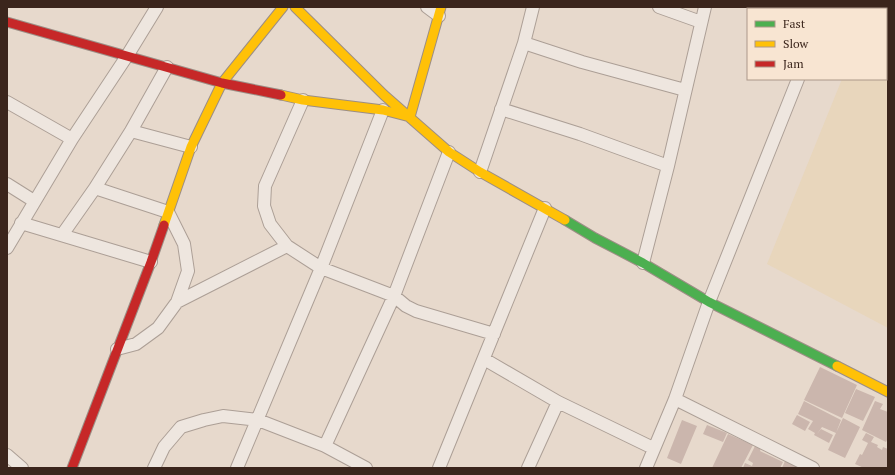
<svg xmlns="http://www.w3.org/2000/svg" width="895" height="475" viewBox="0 0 895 475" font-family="'PT Serif',serif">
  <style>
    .farmland { fill: #e8d6bc }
    .building { fill: #cbb6ad }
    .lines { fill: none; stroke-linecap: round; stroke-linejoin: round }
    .street-casing { stroke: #ac9f96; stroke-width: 14 }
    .fast-casing { stroke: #9c8e85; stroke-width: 11 }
    .slow-casing { stroke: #9c8e85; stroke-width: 11 }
    .jam-casing { stroke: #9c8e85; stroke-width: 11 }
    .street { stroke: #eee6df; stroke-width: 12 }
    .fast { stroke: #4caf50; stroke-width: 9 }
    .slow { stroke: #ffc107; stroke-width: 9 }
    .jam { stroke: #c62828; stroke-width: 9 }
  </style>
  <rect width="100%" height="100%" fill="#e7d9cc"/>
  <path class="farmland" d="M871,7h17v321l-121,-64 75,-185h44v-70h-16z"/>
  <path class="building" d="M820,367l37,18 -15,33 -38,-18z
    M856,389l19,8 -12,24 -18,-8z
    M804,401l37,19 -5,13 -14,-6 -5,7 4,-5 12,6 -4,8 -15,-8 1,-2 -7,-4 5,-8 -15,-7z
    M875,401l8,3 -3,5 8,3v26l-2,4 -24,-12z
    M797,415l13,7 -5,9 -13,-7z
    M843,418l17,9 -15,31 -17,-8z
    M682,420l15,6 -16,38 -14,-6z
    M707,425l20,8 -4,9 -20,-8z
    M866,433l8,4 -3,5 7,3 -1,2 5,3 1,-3 5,2v19h-24l-9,-4 5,-10 2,1 6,-12 -6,-3z
    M728,434l25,11 -12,23h-29z
    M755,446l6,2 -1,3 23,11 -3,6h-37l2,-5 7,3 1,-3 -5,-3z
    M785,461l14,7h-17z"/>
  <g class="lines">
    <g class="street-casing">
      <path id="street" d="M427,7l12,9
        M659,7l42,15
        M825,9l1,-2
        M524,43l58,19 103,28
        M303,100l-38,86 -1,20 6,18 17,22 34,22 73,28 12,10 10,5 78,23
        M7,102l65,37
        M501,109l79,25 88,32
        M131,131l60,16
        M480,172l44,-129 9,-36
        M7,184l27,17
        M95,188l73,24 16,32 4,27 -11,31 -19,26 -22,16 -19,5
        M21,223l130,39
        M62,235l33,-47 36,-57 36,-64
        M7,248l65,-109 55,-83 30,-49
        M643,263l25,-97 37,-159
        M177,302l110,-56
        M484,359l74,43 95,46
        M675,399l138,69
        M325,446l69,-150 55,-144
        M7,455l15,13
        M154,468l10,-21 17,-20 23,-7 19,-4 35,4 67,26 41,22
        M237,468l84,-200 62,-158
        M439,468l106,-260
        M528,468l30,-66
        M646,468l29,-69 34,-97 89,-223"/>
    </g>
    <g class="fast-casing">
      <path id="fast" d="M565,220l30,18 48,25 66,39 128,64"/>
    </g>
    <g class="slow-casing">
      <path id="slow" d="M295,7l89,88 65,57 31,20 85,48
        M281,95l22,5 80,10 27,7 31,-110
        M164,225l27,-78 31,-64 61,-76
        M837,366l51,26"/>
    </g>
    <g class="jam-casing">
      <path id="jam" d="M7,22l215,61 59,12
        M72,468l79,-206 13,-37"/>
    </g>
    <use href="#street" class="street"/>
    <use href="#fast" class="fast"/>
    <use href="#slow" class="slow"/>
    <use href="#jam" class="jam"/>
  </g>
  <rect width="895" height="475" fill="none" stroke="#3b251c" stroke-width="16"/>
  <rect x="747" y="8" width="140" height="72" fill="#f8e5d2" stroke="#ac9889"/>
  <rect x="755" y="21" width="20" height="6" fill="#4caf50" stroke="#ac9889"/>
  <text x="783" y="28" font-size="12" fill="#3b251c">Fast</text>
  <rect x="755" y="41" width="20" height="6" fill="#ffc107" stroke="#ac9889"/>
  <text x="783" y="48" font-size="12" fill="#3b251c">Slow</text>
  <rect x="755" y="61" width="20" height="6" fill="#c62828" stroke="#ac9889"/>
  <text x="783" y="68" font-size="12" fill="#3b251c">Jam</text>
</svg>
